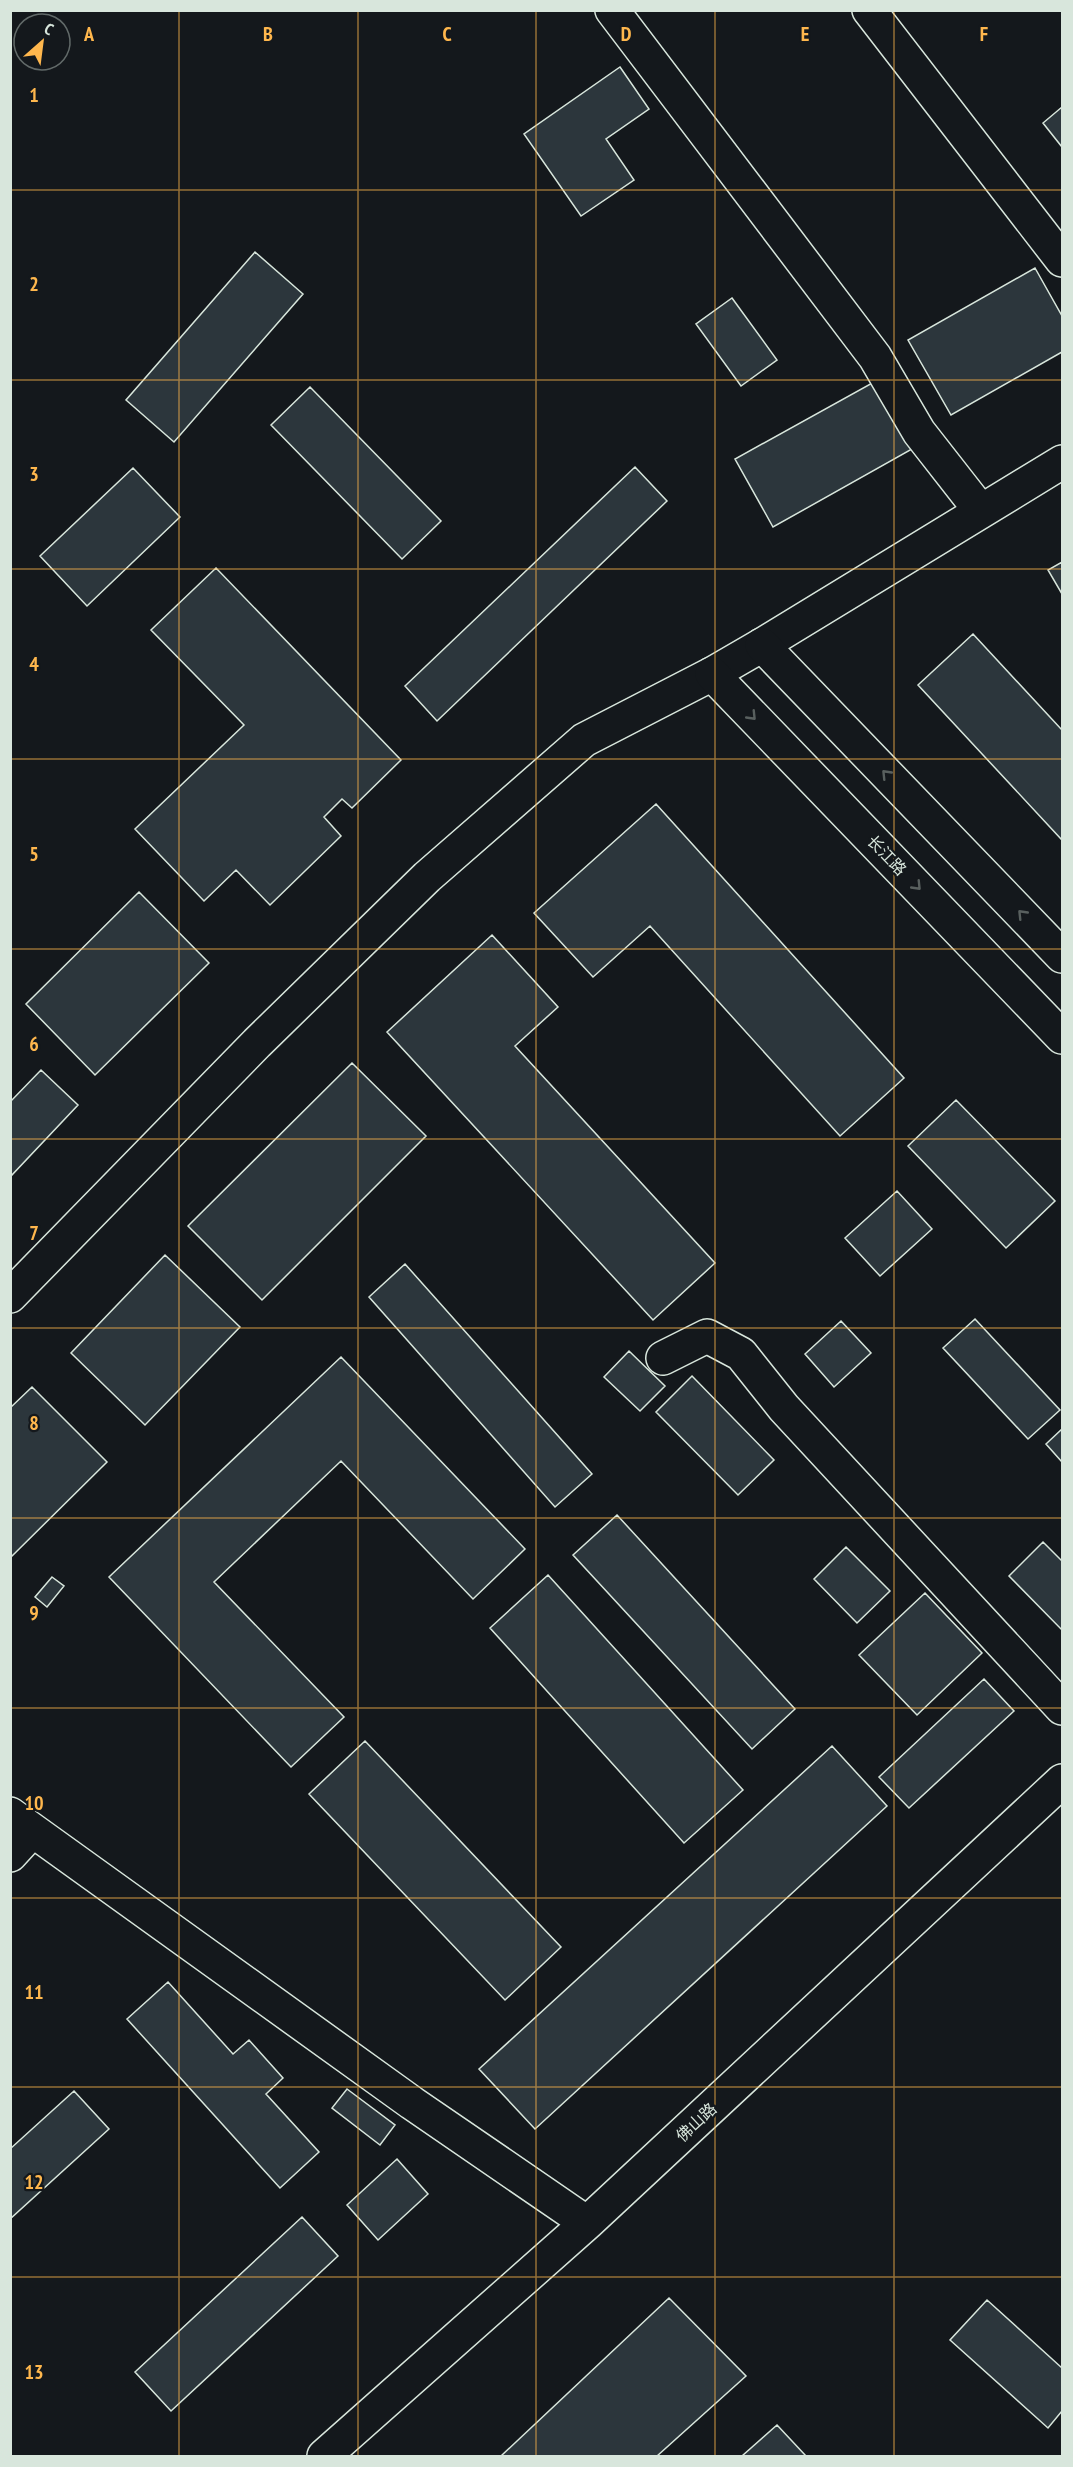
<svg xmlns="http://www.w3.org/2000/svg" width="1073" height="2467" viewBox="0 0 1073 2467" font-family="'PT Sans Narrow','Noto Sans SC',sans-serif">
  <style>
    .building { fill: #2c363c; stroke: #d8e6dc; stroke-width: 1.5 }
    .lines { fill: none; stroke-linecap: round; stroke-linejoin: round }
    .minor-casing { stroke: #d8e6dc; stroke-width: 36 }
    .major-casing { stroke: #d8e6dc; stroke-width: 36 }
    .minor { stroke: #14181c; stroke-width: 33 }
    .major { stroke: #14181c; stroke-width: 33 }
    .oneway { stroke: #59605f }
    .grid { fill: none; stroke: #ffb74d; stroke-width: 1.5; stroke-opacity: 0.55 }
    .labels { text-anchor: middle; dominant-baseline: central; stroke-width: 4.5; stroke-linejoin: round; paint-order: stroke }
    .street-label { font-size: 16px; fill: #d8e6dc; stroke: #14181c }
    .grid-label { font-size: 20px; text-anchor: middle; font-weight: bold; fill: #ffb74d; stroke: #14181c; stroke-width: 4.5; stroke-linejoin: round; paint-order: stroke }
  </style>
  <rect width="100%" height="100%" fill="#14181c"/>
  <path class="building" d="M620,67l29,42 -43,30 28,41 -53,36 -57,-82z
    M1062,107v40l-19,-24z
    M255,252l48,42 -129,148 -48,-42z
    M1035,268l27,48v36l-111,63 -43,-75z
    M732,298l45,62 -36,26 -45,-62z
    M874,382l38,67 -139,78 -38,-68z
    M310,387l131,134 -39,38 -131,-134z
    M635,467l32,34 -230,220 -32,-35z
    M133,468l47,49 -93,89 -47,-50z
    M1062,562v32l-14,-24z
    M216,568l185,192 -49,48 -10,-9 -18,18 17,19 -71,69 -34,-35 -32,31 -69,-72 109,-104 -93,-95z
    M973,634l89,96v110l-144,-155z
    M656,804l248,274 -64,58 -190,-210 -57,51 -59,-64z
    M139,892l70,71 -114,112 -69,-71z
    M492,935l66,72 -43,39 200,217 -62,57 -266,-288z
    M352,1063l74,73 -164,164 -74,-74z
    M41,1070l37,35 -68,72v-75z
    M956,1100l99,101 -49,47 -98,-102z
    M897,1191l35,38 -52,47 -35,-38z
    M165,1255l75,72 -95,98 -74,-72z
    M405,1264l187,210 -37,33 -186,-210z
    M975,1319l85,91 -32,29 -85,-91z
    M841,1321l30,32 -37,34 -29,-33z
    M629,1351l36,35 -25,25 -36,-34z
    M341,1357l184,192 -52,50 -132,-138 -127,121 130,135 -53,50 -182,-190z
    M692,1376l82,84 -36,35 -82,-83z
    M32,1387l75,75 -97,96v-150z
    M1062,1429v33l-16,-18z
    M617,1515l178,194 -43,40 -179,-194z
    M1043,1542l19,19v69l-53,-54z
    M846,1547l44,44 -33,32 -43,-44z
    M548,1575l195,215 -59,53 -194,-215z
    M52,1577l12,9 -17,21 -12,-10z
    M925,1593l57,60 -65,62 -58,-60z
    M984,1679l30,32 -105,97 -30,-31z
    M365,1741l196,206 -56,53 -196,-206z
    M832,1746l55,60 -352,323 -56,-60z
    M168,1982l65,72 16,-14 34,38 -17,16 53,58 -39,36 -153,-169z
    M347,2089l48,36 -15,20 -48,-37z
    M74,2091l35,38 -99,90v-70z
    M397,2159l31,35 -50,46 -31,-35z
    M302,2217l36,39 -167,155 -36,-39z
    M669,2298l77,78 -89,80h-156z
    M987,2300l75,68v43l-14,17 -98,-88z
    M777,2425l29,31h-64z"/>
  <g class="lines">
    <g class="minor-casing">
      <path id="minor" d="M612,10l263,347 44,75 61,78
        M869,10l193,250
        M10,1296l247,-253 170,-166 157,-137 128,-66 50,-29 300,-183
        M663,1358l44,-22 34,18 43,54 278,300
        M10,1814l402,289 175,120
        M10,1855l22,-24
        M324,2456l263,-233 475,-442"/>
    </g>
    <g class="major-casing">
      <path id="major" d="M762,645l300,311
        M712,674l350,363"/>
    </g>
    <use href="#minor" class="minor"/>
    <use href="#major" class="major"/>
  </g>
  <defs><path id="oneway-chevron" d="M-2-3.5L2.5 0L-2 3.5" fill="none" stroke-width="1.6" stroke-linecap="round" stroke-linejoin="round" transform="scale(1.5)"/></defs>
  <g class="oneway">
    <use href="#oneway-chevron" transform="translate(752 716) rotate(46)"/>
    <use href="#oneway-chevron" transform="translate(886 774) rotate(-134)"/>
    <use href="#oneway-chevron" transform="translate(917 886) rotate(46)"/>
    <use href="#oneway-chevron" transform="translate(1022 914) rotate(-134)"/>
  </g>
  <path class="grid" d="M179,10v2446M358,10v2446M536,10v2446M715,10v2446M894,10v2446M10,190h1052M10,380h1052M10,569h1052M10,759h1052M10,949h1052M10,1139h1052M10,1328h1052M10,1518h1052M10,1708h1052M10,1898h1052M10,2087h1052M10,2277h1052"/>
  <g class="labels">
    <g class="street-label">
      <text transform="translate(887 855) rotate(46)">长江路</text>
      <text transform="translate(696 2122) rotate(-43)">佛山路</text>
    </g>
  </g>
  <g class="grid-label">
    <text x="89" y="41">A</text>
    <text x="268" y="41">B</text>
    <text x="447" y="41">C</text>
    <text x="626" y="41">D</text>
    <text x="805" y="41">E</text>
    <text x="984" y="41">F</text>
    <text x="34" y="102">1</text>
    <text x="34" y="291">2</text>
    <text x="34" y="481">3</text>
    <text x="34" y="671">4</text>
    <text x="34" y="861">5</text>
    <text x="34" y="1051">6</text>
    <text x="34" y="1240">7</text>
    <text x="34" y="1430">8</text>
    <text x="34" y="1620">9</text>
    <text x="34" y="1810">10</text>
    <text x="34" y="1999">11</text>
    <text x="34" y="2189">12</text>
    <text x="34" y="2379">13</text>
  </g>
  <rect width="1073" height="2467" fill="none" stroke="#d8e6dc" stroke-width="24"/>
  <g transform="translate(42 42) rotate(28)"><circle r="28" fill="#14181c" stroke="#626a69" stroke-width="1.5"/>
  <path d="M0-4.5L10 22L0 15L-10 22Z" fill="#ffb74d"/>
  <text y="-9" font-size="16" font-weight="bold" text-anchor="middle" fill="#d8e6dc">С</text>
  </g>
</svg>
